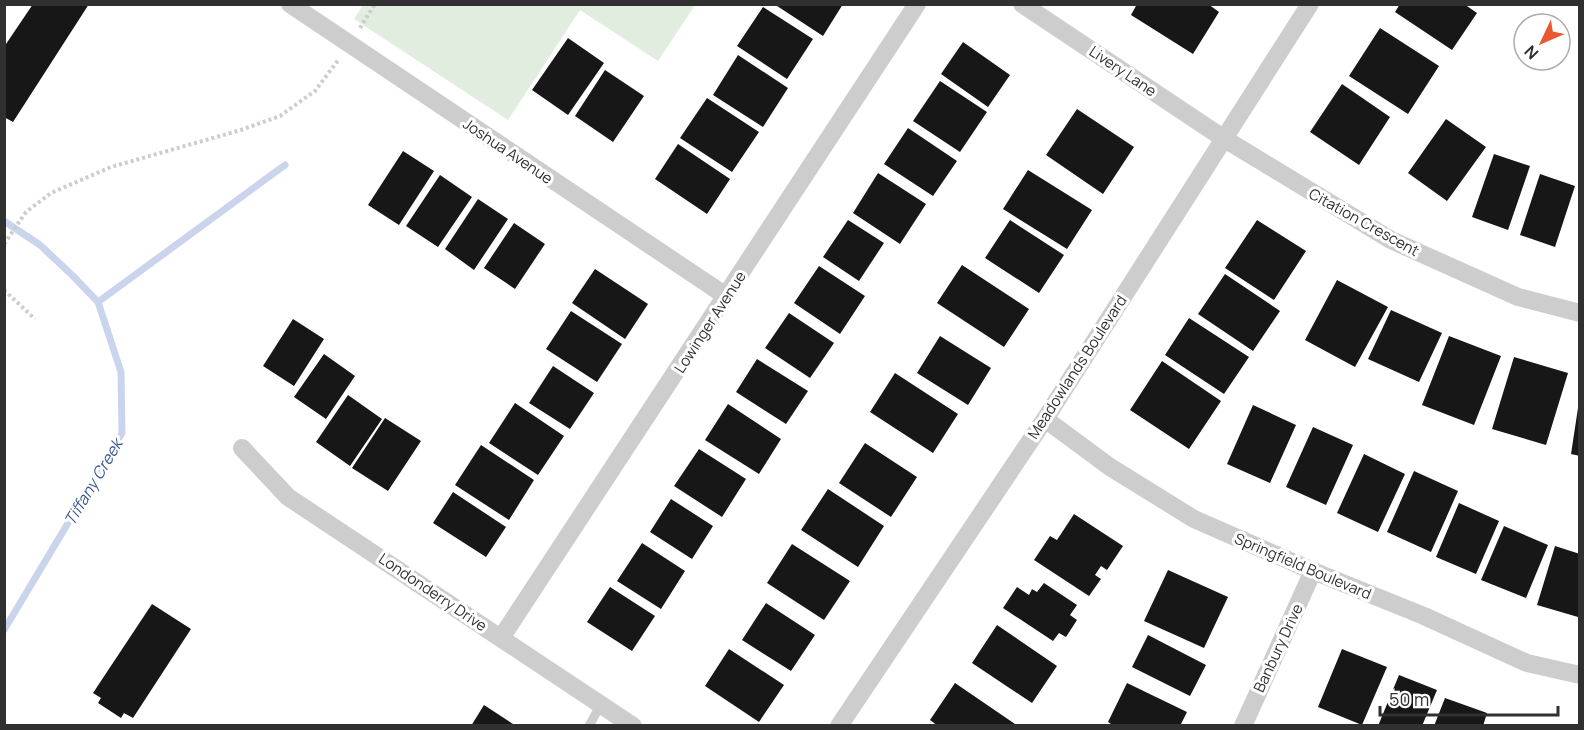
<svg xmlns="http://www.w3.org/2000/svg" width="1584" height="730" viewBox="0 0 1584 730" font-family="Manrope,sans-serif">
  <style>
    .green { fill: #e1edde }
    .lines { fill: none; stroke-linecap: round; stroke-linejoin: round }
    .stream { stroke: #cad5ed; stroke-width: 7 }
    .building { fill: #171717 }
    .path { stroke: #cdcdcd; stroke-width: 4; stroke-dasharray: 3 3; stroke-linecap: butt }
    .service { stroke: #cdcdcd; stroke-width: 9 }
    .minor { stroke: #cdcdcd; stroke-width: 18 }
    .labels { text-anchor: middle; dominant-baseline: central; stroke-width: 6; stroke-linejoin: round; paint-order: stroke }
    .street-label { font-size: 15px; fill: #303030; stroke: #fff }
    .water-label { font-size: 16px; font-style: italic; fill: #3c5894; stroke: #fff }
  </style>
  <rect width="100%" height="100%" fill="#fff"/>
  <path class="green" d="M363,5v-1l332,1 -37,56 -78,-51 -72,110 -154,-101z"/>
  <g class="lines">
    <path class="stream" d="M4,221l36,24 32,30 26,27 23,70 1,61 -118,197
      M98,302l187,-137"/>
  </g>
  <path class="building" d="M33,4h56l-76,118 -9,-5v-70z
    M774,4h69l-20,32z
    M1137,4h71l11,8 -26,42 -62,-39z
    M1400,4h64l13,9 -25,37 -57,-38z
    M763,7l50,32 -26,40 -50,-33z
    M1380,28l59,38 -31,48 -59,-38z
    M568,38l36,25 -36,52 -36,-25z
    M963,42l47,33 -22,32 -47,-33z
    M738,55l50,33 -25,39 -50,-32z
    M605,70l39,26 -31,46 -38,-26z
    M940,81l47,31 -27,40 -47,-31z
    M1342,84l48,33 -31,48 -49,-33z
    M707,98l52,34 -27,40 -52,-34z
    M1077,109l57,38 -31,47 -57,-39z
    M1446,119l40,28 -39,54 -39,-28z
    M908,128l49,33 -24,35 -49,-32z
    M678,144l52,35 -23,35 -52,-35z
    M403,151l31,20 -35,54 -31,-20z
    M1494,154l36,12 -22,64 -36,-13z
    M1028,170l64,40 -25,39 -64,-40z
    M878,173l48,31 -26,40 -47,-31z
    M1540,174l35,12 -20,61 -35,-12z
    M440,175l32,22 -34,50 -32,-21z
    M478,199l30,20 -34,51 -29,-21z
    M848,220l36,23 -25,38 -36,-24z
    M1010,220l54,35 -25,38 -54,-35z
    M1257,220l49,31 -32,49 -49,-32z
    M514,223l31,21 -30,45 -31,-21z
    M962,265l67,44 -25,38 -67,-44z
    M819,266l46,30 -25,38 -46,-31z
    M595,269l53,35 -23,35 -53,-36z
    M1225,274l55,37 -27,40 -55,-37z
    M1337,280l51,27 -33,60 -50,-27z
    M1391,310l51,23 -23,49 -51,-23z
    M571,311l51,33 -25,38 -51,-33z
    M789,313l45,30 -24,35 -45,-30z
    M1189,318l60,39 -25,37 -59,-39z
    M293,319l31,20 -30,47 -31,-20z
    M940,336l51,32 -23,37 -51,-32z
    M1449,336l52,20 -27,69 -52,-20z
    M324,354l31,22 -29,43 -32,-22z
    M1514,357l54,16 -22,72 -54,-16z
    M757,359l51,32 -22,33 -50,-32z
    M1162,361l59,40 -32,48 -59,-39z
    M553,366l41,27 -24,36 -41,-26z
    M895,373l63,41 -25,39 -63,-41z
    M348,395l34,24 -32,47 -34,-24z
    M515,403l49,33 -26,39 -49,-32z
    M728,404l53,35 -22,35 -54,-34z
    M1253,405l43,20 -26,58 -43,-19z
    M1578,408h2v48l-9,-2z
    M385,418l36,23 -33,50 -36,-23z
    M1313,427l40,18 -27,60 -40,-18z
    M865,443l52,34 -26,40 -52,-34z
    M481,445l53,35 -25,40 -54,-35z
    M699,449l47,30 -24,38 -48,-31z
    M1364,454l41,20 -27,58 -41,-19z
    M1414,471l44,20 -27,61 -44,-20z
    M828,489l56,37 -26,41 -57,-37z
    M453,492l53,35 -20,30 -53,-34z
    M671,499l42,27 -21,33 -42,-27z
    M1459,503l40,18 -23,53 -40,-17z
    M1074,514l49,32 -16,24 -6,-4 -6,9 6,4 -12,17 -55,-36 16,-24 7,4z
    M1504,526l44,19 -22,53 -45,-18z
    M642,543l43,28 -24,38 -44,-28z
    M792,544l58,37 -26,39 -57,-37z
    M1555,546l25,8v57l-2,6 -41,-12z
    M1168,570l60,27 -24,51 -60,-27z
    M1044,583l33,22 -7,10 7,5 -11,17 -7,-4 -6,8 -50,-33 14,-21 12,8 3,-6 5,3z
    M610,587l45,29 -23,35 -45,-29z
    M766,603l49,32 -24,36 -49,-31z
    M152,604l39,25 -58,89 -9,-5 -3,5 -23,-15 3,-5 -8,-5z
    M997,625l60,41 -25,37 -60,-40z
    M1148,635l58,30 -16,31 -58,-29z
    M729,649l55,36 -25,37 -54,-36z
    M1342,649l45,18 -25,58 -44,-18z
    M1399,675l38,15 -15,36h-44z
    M955,683l60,41 -1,2h-76l-8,-6z
    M1127,683l60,29 -7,14h-66l-6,-4z
    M1445,698l42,15 -4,13h-49z
    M484,705l32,21h-45z"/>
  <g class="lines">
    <path class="path" d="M360,28l15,-24
      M4,244l22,-32 25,-19 60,-26 130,-37 39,-14 35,-25 24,-32
      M4,290l31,29"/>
    <path class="service" d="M589,726l12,-22"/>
    <path class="minor" d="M290,4l436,292
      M1022,4l201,134 168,102 127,57 62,16
      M1045,419l65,48 84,52 119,52 111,45 103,47 53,12
      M242,448l46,49 345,229
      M501,638l416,-634
      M839,726l206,-307 265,-415
      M1243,726l70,-155"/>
  </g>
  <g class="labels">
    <g class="street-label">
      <text transform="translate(1123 71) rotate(34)">Livery Lane</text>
      <text transform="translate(508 151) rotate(34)">Joshua Avenue</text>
      <text transform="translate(1364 222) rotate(29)">Citation Crescent</text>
      <text transform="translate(710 322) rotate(-57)">Lowinger Avenue</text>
      <text transform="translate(1077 367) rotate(-57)">Meadowlands Boulevard</text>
      <text transform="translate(1303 566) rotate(23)">Springfield Boulevard</text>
      <text transform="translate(433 592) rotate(34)">Londonderry Drive</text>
      <text transform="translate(1278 648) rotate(-65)">Banbury Drive</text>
    </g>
    <g class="water-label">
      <text transform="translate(93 482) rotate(-59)">Tiffany Creek</text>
    </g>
  </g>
  <rect width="1584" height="730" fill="none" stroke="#303030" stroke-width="12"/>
  <g transform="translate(1542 42) rotate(226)"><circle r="28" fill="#ffffff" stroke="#acacac" stroke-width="1.5"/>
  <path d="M0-4.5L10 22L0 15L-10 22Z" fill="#e85931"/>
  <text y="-9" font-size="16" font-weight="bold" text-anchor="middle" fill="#303030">N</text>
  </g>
  <path d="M1380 706v9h178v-9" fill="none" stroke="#303030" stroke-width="3"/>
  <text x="1389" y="706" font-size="18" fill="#303030" stroke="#ffffff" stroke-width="4.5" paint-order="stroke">50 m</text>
</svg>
